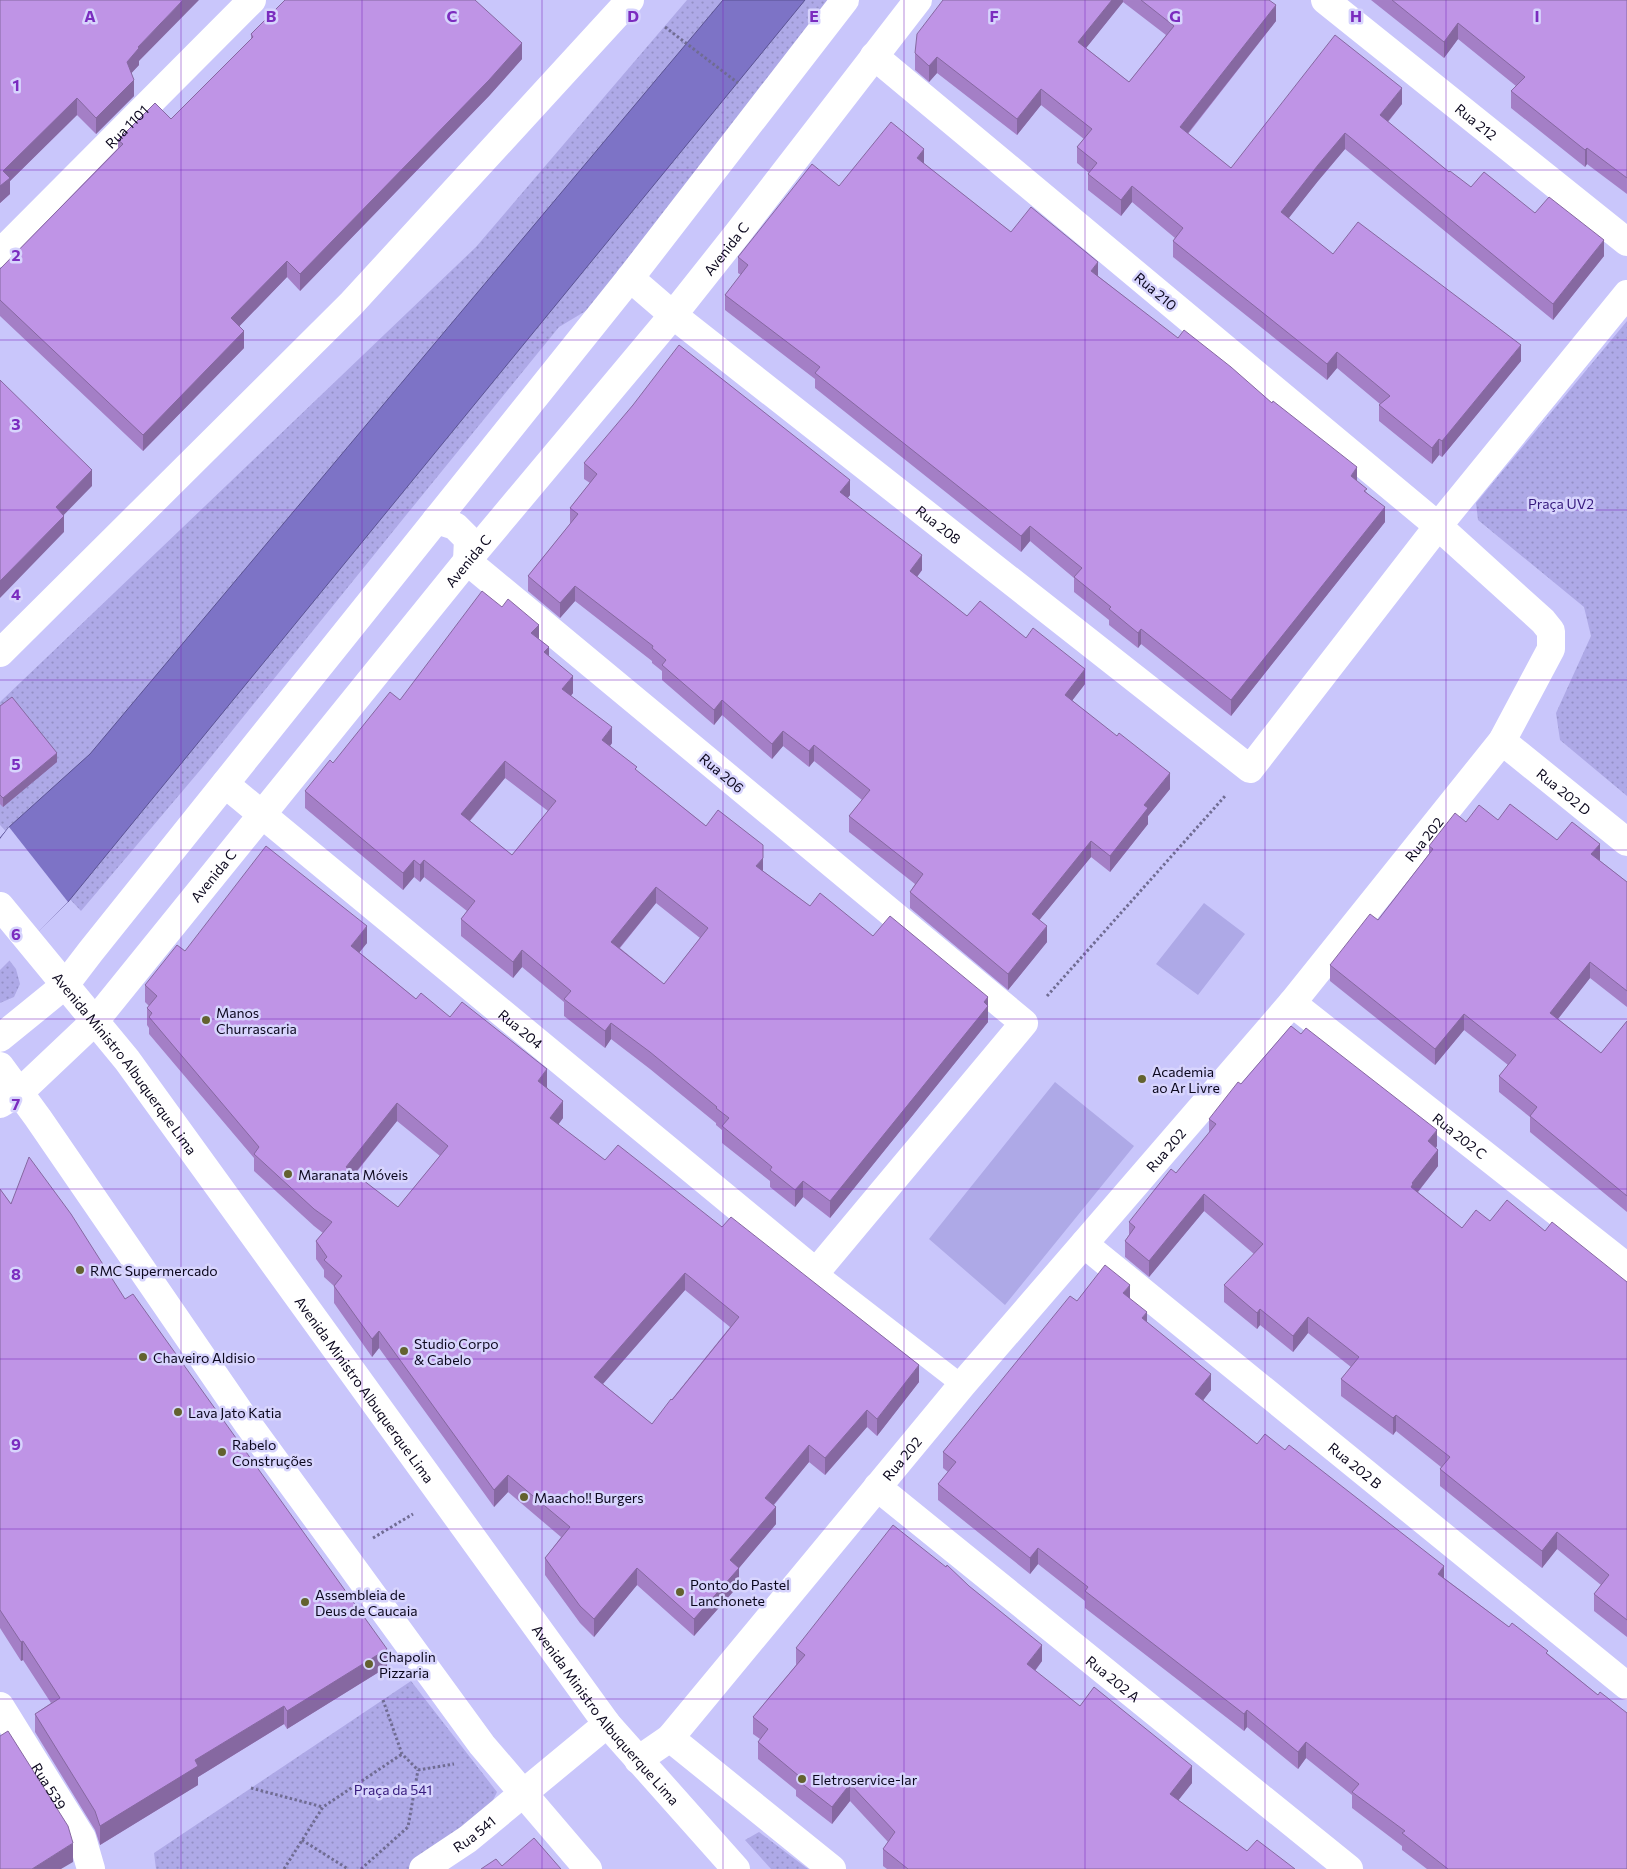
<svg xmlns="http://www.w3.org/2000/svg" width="1627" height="1869" viewBox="0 0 1627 1869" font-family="Commissioner,sans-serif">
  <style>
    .grass { fill: url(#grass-dots) }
    .pitch { fill: #aea9e7 }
    .water { fill: #7d73c6; stroke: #5b5393 }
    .pier { fill: #c9c6fb }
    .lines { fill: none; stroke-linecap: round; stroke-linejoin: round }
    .path { stroke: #706c93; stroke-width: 3; stroke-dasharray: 2.5 2.5; stroke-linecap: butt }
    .lane { stroke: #fff; stroke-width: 20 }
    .street { stroke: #fff; stroke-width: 28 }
    .secondary { stroke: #fff; stroke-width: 28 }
    .wall { fill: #a47fc6; fill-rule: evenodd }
    .shaded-wall { fill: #8668a1 }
    .building { fill: #bf94e6; stroke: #8668a1; fill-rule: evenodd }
    .grid { fill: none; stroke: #7b2cbf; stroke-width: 1; stroke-opacity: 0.55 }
    .poi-dot { fill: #63622f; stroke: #d7d4fd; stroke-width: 2 }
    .labels { text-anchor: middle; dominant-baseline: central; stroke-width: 5; stroke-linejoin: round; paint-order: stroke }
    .street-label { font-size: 14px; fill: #0b071d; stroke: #d7d4fd }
    .park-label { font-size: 14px; fill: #361a7d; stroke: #d7d4fd }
    .poi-label { font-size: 14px; fill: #0b071d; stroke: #d7d4fd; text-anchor: start }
    .grid-label { font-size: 16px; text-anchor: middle; font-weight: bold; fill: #7b2cbf; stroke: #d7d4fd; stroke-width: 5; stroke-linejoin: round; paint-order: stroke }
  </style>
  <defs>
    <pattern id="grass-dots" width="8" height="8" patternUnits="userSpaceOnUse" patternTransform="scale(1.25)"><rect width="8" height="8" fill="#aea9e7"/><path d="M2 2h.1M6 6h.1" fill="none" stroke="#9490c6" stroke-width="1.8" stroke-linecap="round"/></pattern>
  </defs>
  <rect width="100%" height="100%" fill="#c9c6fb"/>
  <path class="grass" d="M687,0h170l-223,282 -75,45 -152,187 -205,254 -121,143 -81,-86v-123l476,-455z
    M1627,321v475l-67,-56 -4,-27 35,-77 -7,-29 -106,-87 -2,-17z
    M0,948l16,21 4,15 -6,13 -14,6z
    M411,1681l86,111 -18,37 -63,40h-260l-2,-16z
    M759,1832l49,37h-37l-26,-29z"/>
  <path class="pitch" d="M1204,903l41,31 -47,61 -42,-31z
    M1055,1082l79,64 -129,159 -76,-66z"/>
  <path class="water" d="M723,0h82l-737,902 -68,66v-130l9,-11 81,-73z"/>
  <path class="pier" d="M9,827l59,75 -68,68v-131z"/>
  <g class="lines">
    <path class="path" d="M665,27l73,56
      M1047,996l179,-201
      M373,1538l40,-24
      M383,1700l19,54 16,16
      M418,1770l36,-6
      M251,1788l72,19
      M302,1840l46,29
      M284,1869l39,-62 79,-53
      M361,1869l47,-42 10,-57"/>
    <path class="lane" d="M816,1272l146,113"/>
    <g class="street">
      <path id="s1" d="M1325,0l302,242"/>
      <path id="s2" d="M0,253l252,-253"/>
      <path id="s3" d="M630,278l43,37 577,454 188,-243 189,-232"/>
      <path id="s4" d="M1502,741l125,101"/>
      <path id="s5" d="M225,784l591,488 208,-249 -557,-462 1,-22 -13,-13 -19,-6"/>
      <path id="s6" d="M1292,1003l335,264"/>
      <path id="s7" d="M1084,1244l543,442"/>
      <path id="s8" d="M877,1487l472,382"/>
      <path id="s9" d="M0,1706l82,132 9,31"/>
      <path d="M670,1738l162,131"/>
      <path id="s10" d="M638,1760l32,-22 292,-353 330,-382 210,-262 49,-92v-18l-8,-10 -105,-95 -564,-470"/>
      <path id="s11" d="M423,1869l45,-30 139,-115"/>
    </g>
    <g class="secondary">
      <path d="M0,653l351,-349 279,-304"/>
      <path id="s12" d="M0,906l127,154 480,664 129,145"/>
      <path d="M0,1038l65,-53 26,-34 539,-673 215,-278"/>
      <path d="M0,1066l38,52 210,306 234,321 106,124"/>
      <path id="s13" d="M0,1104l20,-12 75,-71 372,-460 206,-246 65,-82 180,-233"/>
    </g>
  </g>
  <path class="wall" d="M0,0l139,61v4l-8,8 3,23 -38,38 -19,-19 -67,66v13l-10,9z
    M943,0h326l7,21 -88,113 43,34 171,-64 -14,18 61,50 22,15 64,26 69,43 -51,64 -208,-171 -27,32 -30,37 45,36 188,107 -79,96 -3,-2 -7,9 -53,-43v-16l1,-1 -43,-36 -10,12 -154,-123v-16l2,-3 -43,-36 -11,14 -33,-26v-16l1,-1 -12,-10v-16l7,-8 -43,-34 -24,30 -80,-62 -8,9 -14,-12v-17zM1123,2l43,33 -37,47 -43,-34z
    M1371,0h256v194l-40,-30 -2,3 -74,-59v-17l5,-5 -58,-47 -14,19z
    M251,34l271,25 -33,37 -189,195 -13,-14 -48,49 5,22 -101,103 -143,-135v-47l118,-121v-8l53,-21 80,-80z
    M924,164l87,68 87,44 259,205 10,12 18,29 -154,194 -90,-72 -3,4 -29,-23v-5l-35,-28v-14l-44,-37 -9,11 -206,-164v-9l-90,-69v-15l16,-20 -3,-2v-16l101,-71z
    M584,463l266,32 -2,3 74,72 -5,7 50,39 59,22 59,46 -13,16 98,89 -22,27v8l-38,48 -19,-15 -52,63 8,22 -39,48 -98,-82v-16l5,-8 -66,-52v-16l13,-16 -48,-39 -5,6 -26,-21 -11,13 -50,-44 -8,10 -52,-45v-9l-10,-8v-2l-77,-60 -15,17 -32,-27v-15l42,-52v-16l20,-25 -6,-4z
    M502,607l37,33 10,16 24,37 -2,3 41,47 -2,3 27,25 126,100 47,35 63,30 115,61v25l-158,196 -27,-21 -8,10 -25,-20v-6l-48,-38v-13l-6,-5v-2l-66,-54 -39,-30 -6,9 -41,-32v-14l-42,-35 -9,11 -52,-42v-17l6,-8 -43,-34 -4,5 -6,-5 -11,13 -98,-82v-17l28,-28zM505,778l43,33 -36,44 -42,-34zM656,903l44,35 -36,46 -44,-36z
    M0,706l57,56 -54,45 -3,-3z
    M1498,820l59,20 43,20h-1l28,22v125l-37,-29 -32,41 43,34 26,-32v191l-97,-80v-15l-31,-25v-16l9,-11 -44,-35 -29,35 -105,-84v-16l48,-45 51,-66v-8l37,-24z
    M367,943l-8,9 57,47 34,18 97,70 16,31 -5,7 47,35 117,67 197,155 -42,54 -10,-9 -42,48 -16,-13 -35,43 2,19 -37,44v17l-45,51 -57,-51 -43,52 -14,-14 -35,-48v-17l16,-21 -53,-45 -14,15 -115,-159 -7,9 -38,-54v-17l-10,-9v-7l-8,-11v-18l7,-8 -9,-7 -60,-55v-13l-105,-124v-6l-2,-3v-17l2,-2 -4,-4v-17l40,-34zM397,1121l43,35 -42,51 -43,-33zM685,1290l45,37 -78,97 -49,-40z
    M1241,1084l196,62 -1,2 2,18 -20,26 44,36 28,-7 55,10 82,51v355l-33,-26v-17l7,-9 -44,-36 -15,19 -102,-82v-17l1,-2 -45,-36 -3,4 -52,-39v-17l10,-12 -43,-34 -15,19 -33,-27 -3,4 -33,-27v-17l30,-31 -50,-43 -55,66 -24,-20v-16l4,-6v-13l47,-49 33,-40v-14z
    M0,1189l11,15 114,95 262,368 -100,62 -3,-5 -86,53v8l-98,60 -5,-15 -60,-98v-18l16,-11 -28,-43 -2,1 -21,-33z
    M1130,1299l17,23 64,68 -8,10 54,44 187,134 65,49 39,27 50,41 29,174h-200l-25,-19v-4l-50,-38v-13l-46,-37 -8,11 -51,-42 -3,4 -159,-123v-7l-47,-37 -8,10 -92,-74v-16l10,-12 -5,-4v-16l134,-151z
    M796,1648l246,13 -7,10 45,35 112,77 -14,17 69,51 48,18h-408l-4,-3v-17l5,-7 -38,-41 -18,23 -36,-28v-6l-38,-31v-17l2,-3 -7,-5v-17l43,-52z"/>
  <path class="shaded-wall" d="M183,0h16l-60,61v4l-12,13v-16l11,-15z
    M1112,0h11v2l-45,56v-16z
    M1276,5v16l-96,122v-16z
    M1458,23v16l-14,19v-16z
    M522,43v16l-33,37 -189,195v-17z
    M937,57v16l-8,9v-16z
    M134,80v16l-38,38v-16z
    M1402,88v16l-22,27v-16z
    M1041,89v16l-24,30v-16z
    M77,98v17l-67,66v13l-10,9v-17l3,-15z
    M1345,133v16l-27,32 -37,47v-16l37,-47z
    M1587,148v16l-2,3v-17z
    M924,149v15l-7,-6z
    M1132,186v16l-11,14v-16z
    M1604,240v16l-51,64v-16z
    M287,261v16l-56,58v-17z
    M1098,262v15l-7,-6z
    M244,331v17l-101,103v-16z
    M1521,345v16l-79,96v-16z
    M1337,352v16l-10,12v-16z
    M1439,439v16l-7,9v-16z
    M1357,467v16l-6,-7z
    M92,470v16l-36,37v-16z
    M850,480v15l-10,12v-15z
    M1385,507v15l-154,194v-16z
    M64,516v16l-64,66v-17z
    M1030,526v15l-9,11v-16z
    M922,555v15l-12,16v-15z
    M575,586v15l-15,17v-15z
    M539,625v16l-8,-8z
    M1141,629v15l-3,4v-15z
    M549,647v17l-5,-12z
    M1085,669v15l-20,26v-15z
    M573,676v17l-11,13v-17z
    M722,700v15l-8,10v-15z
    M612,727v16l-10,14v-17z
    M783,731v15l-11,13v-15z
    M814,745v16l-5,6v-16z
    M57,753v9l-54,45v-9z
    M505,761v17l-44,53v-17z
    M1170,773v16l-22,27v8l-38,48v-16l34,-51z
    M1091,841v16l-59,72v-15z
    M1600,844v16l-9,10v-16z
    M763,858v16l-7,-8z
    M414,860v17l-11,13v-17z
    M424,860v17l-4,5v-17z
    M656,887v16l-45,55v-16z
    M367,926v17l-16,20v-17z
    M1047,926v16l-39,48v-16z
    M522,950v17l-9,11v-16z
    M1590,962v16l-40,51v-16z
    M988,997v25l-158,196v-17z
    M1464,1014v16l-29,35v-16z
    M611,1023v16l-6,9v-17z
    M547,1069v18l-9,11v-17z
    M563,1101v17l-13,17v-17z
    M397,1103v18l-51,63v-17z
    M1437,1130v16l-9,12v-17z
    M1438,1150v16l-25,32 -2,-11 1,-4z
    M803,1181v16l-8,10v-17z
    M1204,1194v17l-55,66v-16z
    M685,1273v17l-91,104v-17z
    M1130,1285v16l-7,-8z
    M1260,1309v16l-3,4v-16z
    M1147,1312v17l-5,-11z
    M1308,1317v16l-15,19v-16z
    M379,1331v17l-7,9v-18z
    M919,1365v17l-42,54v-17z
    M1211,1374v16l-16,21v-17z
    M867,1410v17l-42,48v-17z
    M1396,1415v16l-3,4v-17z
    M809,1445v17l-44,53v-17z
    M508,1475v17l-14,15v-17z
    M776,1507v17l-37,44v17l-45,51v-17l36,-59z
    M1557,1532v17l-15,19v-17z
    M1038,1548v16l-8,10v-16z
    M1444,1566v17l-6,-9z
    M637,1568v17l-43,52v-18z
    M23,1641v19l-2,1v-19z
    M1042,1645v16l-15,20v-17z
    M387,1649v18l-100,62v-18z
    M284,1706v18l-86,53v8l-98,60v-19l95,-66z
    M1247,1710v17l-3,4v-17z
    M1306,1742v16l-8,11v-17z
    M1192,1766v17l-22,28v-17z
    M850,1784v17l-18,23v-17z
    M73,1843v19l-12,7h-29z"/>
  <path class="building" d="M0,0h183l-45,47 1,1 -12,14 7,18 -38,38 -19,-20 -74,73 7,7 -10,8z
    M285,0h190l47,43 -33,37 -189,194 -13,-13 -56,57 13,13 -101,104 -143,-135v-31l123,-125 -5,-4 37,-37 16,16 82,-82 -2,-3z
    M943,0h169l-34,42 51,40 45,-56 -33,-26h128l7,5 -96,122 51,41 104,-133 67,53 -22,27 69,57 1,-1 21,16 13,-15 51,41 14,-16 55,43 -51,64 -208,-171 -27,32 -37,47 52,42 25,-32 163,123 -79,96 -3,-2 -7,9 -53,-43 11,-9 -53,-44 -10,12 -154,-123 10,-13 -51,-42 -11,14 -33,-26 9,-11 -20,-16 15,-18 -51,-40 -24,30 -80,-62 -8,9 -14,-13 2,-19z
    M1392,0h235v178l-40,-30 -2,2 -74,-59 14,-14 -67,-54 -14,19z
    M891,122l33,27 -7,9 94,74 20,-25 67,55 -7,9 87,67 6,-8 47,37 41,36 1,-2 84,66 -6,9 16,13 -3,2 21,16 -154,193 -90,-71 -3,4 -29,-24 2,-2 -37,-30 8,-9 -52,-42 -9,10 -206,-163 5,-6 -95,-72 23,-30 -10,-8 74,-93 27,22z
    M679,345l171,135 -10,12 82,63 -12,16 57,45 13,-15 46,37 7,-10 52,41 -20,26 52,41 2,-3 51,40 -26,32 4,3 -38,48 -19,-15 -59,73 15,12 -39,48 -98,-82 13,-18 -74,-58 21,-26 -56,-45 -5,6 -26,-20 -11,13 -50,-44 -8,10 -52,-45 4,-5 -14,-12 1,-2 -78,-60 -15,17 -32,-27 50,-62 -8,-6 27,-34 -13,-11 49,-58z
    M0,380l92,90 -36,37 8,9 -64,65z
    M482,591l20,16 6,-8 31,26 -8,8 18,14 -5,5 29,24 -11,13 50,38 -10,13 35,27 -2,2 71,57 12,-16 45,35v13l-7,8 54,40 10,-13 53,43 17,-20 98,81 -4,5 4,4 -158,195 -27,-20 -8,9 -25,-20 2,-3 -50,-41 7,-8 -13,-10 1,-1 -67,-55 -39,-29 -6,8 -41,-32 7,-8 -49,-41 -9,12 -52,-43 14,-18 -51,-41 -4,5 -6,-5 -11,13 -98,-82 25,-31 3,3 57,-71 10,8zM505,761l51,40 -44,54 -51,-41zM656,887l52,41 -44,56 -53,-42z
    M12,697l45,56 -54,45 -3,-3v-89z
    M1510,804l47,36 15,-18 28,22 -9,10 36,28v109l-37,-29 -40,51 51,40 26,-32v175l-97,-80 7,-9 -38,-31 17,-21 -52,-41 -29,35 -105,-84 40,-51 8,6 55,-71 -4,-3 26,-33 11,9 13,-17 19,15z
    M266,846l101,80 -16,20 65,53 5,-6 29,24 12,-15 85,67 -9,12 25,20 -13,17 55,42 13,-15 104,82 9,-10 188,148 -42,54 -10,-9 -42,48 -16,-13 -44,53 11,9 -46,53 9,8 -45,51 -57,-51 -43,51 -14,-13 -35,-48 25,-31 -62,-52 -14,15 -115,-159 -7,8 -38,-53 8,-10 -18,-16 3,-3 -11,-16 16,-19 -18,-13 -60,-55 5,-7 -110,-130 3,-4 -5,-5 10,-12 -12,-11 32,-40 8,6zM397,1103l51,43 -50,61 -52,-40zM685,1273l54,44 -67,83 -1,-1 -19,25 -58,-47z
    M1291,1026l10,8 5,-6 131,102 -9,11 10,9 -26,33 1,1 -2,3 51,41 14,-18 14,11 17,-21 38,31 7,-9 75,60v338l-33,-26 15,-19 -52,-43 -15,19 -102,-82 10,-12 -54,-42 -3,3 -52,-39 18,-22 -51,-40 -15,19 -33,-27 -3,4 -33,-28 39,-41 -59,-50 -55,67 -24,-20 10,-14 -6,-5 42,-53 5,4 40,-49 -7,-5 29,-37 3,2z
    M29,1157l42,57 54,85 8,-5 254,355 -100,62 -3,-5 -89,54 3,6 -98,60 -5,-15 -60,-97 25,-16 -37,-57 -2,1 -21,-32v-421l11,15z
    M1105,1265l25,20 -7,8 24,19 -5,6 69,56 -16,20 62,50 8,-10 20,16 4,-5 155,121 -6,8 71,53 3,-4 36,28 -2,2 52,42 2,-3 27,21v156h-179l-46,-36 3,-2 -53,-39 7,-8 -53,-42 -8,10 -51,-42 -3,4 -159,-123 3,-4 -50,-39 -8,10 -92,-74 18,-22 -13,-10 127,-156 7,5z
    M893,1525l53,42 1,-2 22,21 73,59 -15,19 53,42 14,-19 98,79 -22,28 77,57 10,-11 38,29h-387l-25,-20 12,-17 -45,-48 -18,23 -36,-28 3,-3 -41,-34 10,-13 -15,-12 52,-62 -9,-7z
    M8,1731l60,95 5,17 -41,26h-32v-133z
    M534,1838l27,31h-80l15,-10 6,7z"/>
  <path class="grid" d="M181,0v1869M362,0v1869M542,0v1869M723,0v1869M904,0v1869M1085,0v1869M1265,0v1869M1446,0v1869M0,170h1627M0,340h1627M0,510h1627M0,680h1627M0,850h1627M0,1019h1627M0,1189h1627M0,1359h1627M0,1529h1627M0,1699h1627"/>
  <g class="poi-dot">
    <circle cx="206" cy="1020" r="5"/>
    <circle cx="1142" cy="1079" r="5"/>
    <circle cx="288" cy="1174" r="5"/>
    <circle cx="80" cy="1270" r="5"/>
    <circle cx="404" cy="1351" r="5"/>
    <circle cx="143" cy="1357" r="5"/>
    <circle cx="178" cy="1412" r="5"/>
    <circle cx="222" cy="1452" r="5"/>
    <circle cx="524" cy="1497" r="5"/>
    <circle cx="680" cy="1592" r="5"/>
    <circle cx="305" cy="1602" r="5"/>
    <circle cx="369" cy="1664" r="5"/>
    <circle cx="802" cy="1779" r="5"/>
  </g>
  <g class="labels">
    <g class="street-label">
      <text stroke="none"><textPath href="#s1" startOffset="194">Rua 212</textPath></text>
      <text stroke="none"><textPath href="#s2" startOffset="179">Rua 1101</textPath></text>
      <text stroke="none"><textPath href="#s13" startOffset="1124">Avenida C</textPath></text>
      <text transform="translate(1156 291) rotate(40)">Rua 210</text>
      <text stroke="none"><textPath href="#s3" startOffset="395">Rua 208</textPath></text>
      <text stroke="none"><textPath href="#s13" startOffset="719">Avenida C</textPath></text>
      <text transform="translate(722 773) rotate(40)">Rua 206</text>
      <text stroke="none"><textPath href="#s4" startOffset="80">Rua 202 D</textPath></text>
      <text stroke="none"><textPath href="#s10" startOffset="1212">Rua 202</textPath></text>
      <text stroke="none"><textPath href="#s13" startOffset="314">Avenida C</textPath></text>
      <text stroke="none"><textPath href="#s5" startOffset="384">Rua 204</textPath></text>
      <text stroke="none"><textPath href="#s12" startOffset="201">Avenida Ministro Albuquerque Lima</textPath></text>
      <text stroke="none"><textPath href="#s6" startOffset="214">Rua 202 C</textPath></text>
      <text stroke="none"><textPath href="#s10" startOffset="808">Rua 202</textPath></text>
      <text stroke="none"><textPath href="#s12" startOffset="606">Avenida Ministro Albuquerque Lima</textPath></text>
      <text stroke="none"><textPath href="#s10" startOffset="402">Rua 202</textPath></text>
      <text stroke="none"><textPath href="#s7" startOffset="350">Rua 202 B</textPath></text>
      <text stroke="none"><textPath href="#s8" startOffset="304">Rua 202 A</textPath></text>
      <text stroke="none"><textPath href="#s12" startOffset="1011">Avenida Ministro Albuquerque Lima</textPath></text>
      <text stroke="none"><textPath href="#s9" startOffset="94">Rua 539</textPath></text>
      <text stroke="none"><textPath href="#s11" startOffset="62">Rua 541</textPath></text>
    </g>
    <g class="park-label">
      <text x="1561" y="503">Praça UV2</text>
      <text x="393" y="1789">Praça da 541</text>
    </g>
    <g class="poi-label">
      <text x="216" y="1012">Manos<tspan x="216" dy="16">Churrascaria</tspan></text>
      <text x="1152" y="1071">Academia<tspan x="1152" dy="16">ao Ar Livre</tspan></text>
      <text x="298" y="1174">Maranata Móveis</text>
      <text x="90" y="1270">RMC Supermercado</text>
      <text x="414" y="1343">Studio Corpo<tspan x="414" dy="16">&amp; Cabelo</tspan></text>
      <text x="153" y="1357">Chaveiro Aldisio</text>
      <text x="188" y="1412">Lava Jato Katia</text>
      <text x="232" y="1444">Rabelo<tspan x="232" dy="16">Construções</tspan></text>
      <text x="534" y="1497">Maacho!! Burgers</text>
      <text x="690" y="1584">Ponto do Pastel<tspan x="690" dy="16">Lanchonete</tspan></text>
      <text x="315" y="1594">Assembleia de<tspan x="315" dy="16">Deus de Caucaia</tspan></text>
      <text x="379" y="1656">Chapolin<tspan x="379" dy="16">Pizzaria</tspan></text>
      <text x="812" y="1779">Eletroservice-lar</text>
    </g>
  </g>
  <g class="grid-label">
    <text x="90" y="22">A</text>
    <text x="271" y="22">B</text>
    <text x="452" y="22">C</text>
    <text x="633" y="22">D</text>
    <text x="814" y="22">E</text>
    <text x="994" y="22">F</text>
    <text x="1175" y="22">G</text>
    <text x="1356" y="22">H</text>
    <text x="1537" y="22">I</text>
    <text x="16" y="91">1</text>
    <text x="16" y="261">2</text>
    <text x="16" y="430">3</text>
    <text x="16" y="600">4</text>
    <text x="16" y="770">5</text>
    <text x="16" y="940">6</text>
    <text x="16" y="1110">7</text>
    <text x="16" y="1280">8</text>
    <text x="16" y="1450">9</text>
  </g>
</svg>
